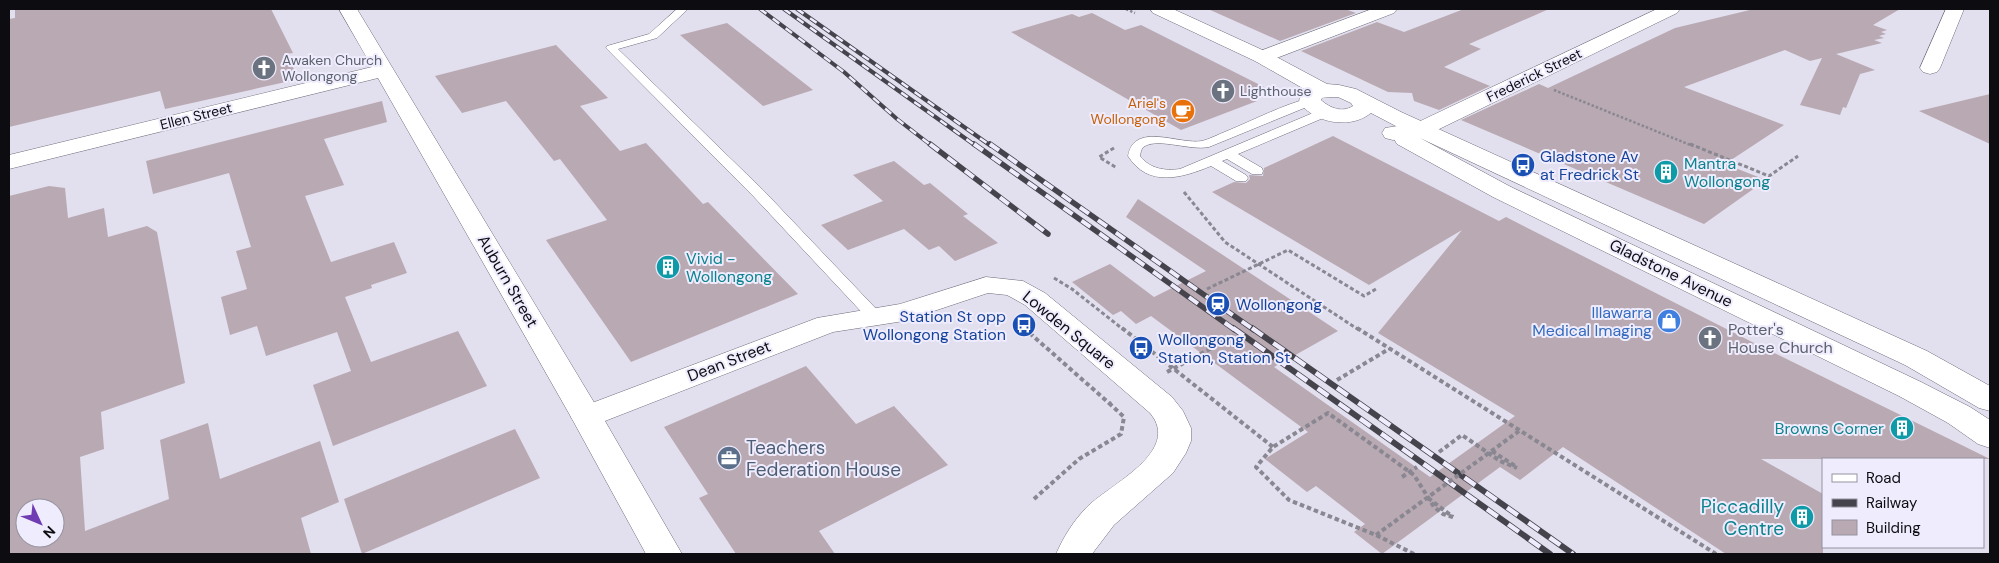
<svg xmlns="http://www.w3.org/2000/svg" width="1999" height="563" viewBox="0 0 1999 563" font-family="'DM Sans',sans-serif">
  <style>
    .building { fill: #b9a9b2; fill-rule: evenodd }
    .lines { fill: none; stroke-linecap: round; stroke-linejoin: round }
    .lane-casing { stroke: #6e6c7a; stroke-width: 1 }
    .street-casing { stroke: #6e6c7a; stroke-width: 1 }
    .secondary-casing { stroke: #6e6c7a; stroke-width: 1 }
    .path-far2 { stroke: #898792; stroke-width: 2.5; stroke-dasharray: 2.5 2; stroke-linecap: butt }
    .path-far1 { stroke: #898792; stroke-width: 3; stroke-dasharray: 4 2.5; stroke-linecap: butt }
    .path { stroke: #898792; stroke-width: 4; stroke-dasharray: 4.5 3; stroke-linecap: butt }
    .lane { fill: #fff; fill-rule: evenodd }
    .street { fill: #fff; fill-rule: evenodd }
    .secondary { fill: #fff; fill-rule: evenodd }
    .rail-far2-casing { stroke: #45444c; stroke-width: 4 }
    .rail-far1-casing { stroke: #45444c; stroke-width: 5.5 }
    .rail-casing { stroke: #45444c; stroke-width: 6 }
    .rail-far2 { stroke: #efecfd; stroke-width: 2.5; stroke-dasharray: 8; stroke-linecap: butt }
    .rail-far1 { stroke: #efecfd; stroke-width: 4; stroke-dasharray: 11; stroke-linecap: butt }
    .rail { stroke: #efecfd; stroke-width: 4.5; stroke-dasharray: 13; stroke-linecap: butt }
    .path-bridge { stroke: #898792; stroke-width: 4; stroke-dasharray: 4.5 3; stroke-linecap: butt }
    .labels { text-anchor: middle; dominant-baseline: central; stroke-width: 4; stroke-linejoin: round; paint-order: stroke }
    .far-worship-label { font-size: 14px; fill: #5b616d; stroke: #efecfd; text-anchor: start }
    .far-street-label { font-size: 14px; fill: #0d0c11; stroke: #efecfd }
    .far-food-label { font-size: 14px; fill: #c56008; stroke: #efecfd; text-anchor: end }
    .transit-label { font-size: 16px; fill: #164399; stroke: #efecfd; text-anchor: start }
    .culture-label { font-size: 16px; fill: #0d838f; stroke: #efecfd; text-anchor: start }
    .street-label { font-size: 16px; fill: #0d0c11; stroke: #efecfd }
    .shop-label { font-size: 16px; fill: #366cbe; stroke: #efecfd; text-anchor: end }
    .worship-label { font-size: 16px; fill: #5b616d; stroke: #efecfd; text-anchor: start }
    .near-service-label { font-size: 19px; fill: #4e5e75; stroke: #efecfd; text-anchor: start }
    .near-culture-label { font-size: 19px; fill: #0d838f; stroke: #efecfd; text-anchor: end }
  </style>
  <rect width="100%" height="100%" fill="#e2dfef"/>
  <path class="building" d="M15,9h256l22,44 -7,1 13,25 -134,30 -5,-18 -151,36v-108l6,-1z
    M1208,9h137l11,4 -76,28z
    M1464,9h85l-80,35 12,5 -37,18 46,19 -51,24 -25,-9 -2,-8 -24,-1 -87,-41 76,-29 27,10z
    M1754,9h146l-27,16 14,5 -6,2 5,2 -7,2 5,2 -10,2 8,3 -46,11 39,16 -15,4 -14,34 -3,-1 -3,8 -40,-10 22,-47 -12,3 -25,-11 -101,37 100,38 -59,39 41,16 -62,44 -243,-104 78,-36 9,4 127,-60z
    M1092,13l33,17 16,-5 125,63 -19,7 10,6 -76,29 -170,-98 61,-18 7,3z
    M727,23l86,67 -50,16 -83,-71z
    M556,45l52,53 -28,8 40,45 26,-8 57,61 5,-2 90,92 -167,68 -85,-122 61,-20 -47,-61 -6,2 -48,-60 -44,12 -27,-37z
    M1990,94v50l-71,-33z
    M382,101l5,21 -63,17 20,46 -39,11 26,66 63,-20 13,31 -36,12 1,3 -27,9 26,65 87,-31 29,55 -154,60 -20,-61 38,-14 -14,-39 -71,24 -9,-30 -27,9 -9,-38 26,-8 -11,-38 15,-4 -22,-74 -76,21 -7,-33z
    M1333,136l166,85 7,-4 254,129 230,113h-229l62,35v60h-97l-163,-107 -43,33 -20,-13 -118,87 -28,-22 11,-8 -49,-38 -9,6 -42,-33 43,-27 -157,-116 -15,8 -15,-13 -8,4 -41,-33 38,-18 44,33 52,-26 -80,-54 12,-18 200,132 -64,36 156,110 85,-61 -137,-83 84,-103 -93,55 -157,-93 22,-10 12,1 4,-4 -1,-4 14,1 1,-8z
    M894,161l30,24 6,-2 38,31 -5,2 35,27 -43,18 -16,-15 -10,4 -25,-21 -56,21 -27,-25 62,-24 -30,-26z
    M49,186l16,2 3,30 36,-10 4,29 39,-11 10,6 28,151 -84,29 3,37 -24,8 5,74 84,-32 -9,-59 48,-17 12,56 100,-38 19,61 -38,16 10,36h-302v-358zM25,508h30v30h-30z
    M806,366l50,58 38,-18 54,59 -129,66 16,23h-99l-37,-56 9,-4 -44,-67z
    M515,429l25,49 -178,76 -18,-55z"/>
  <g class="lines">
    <g class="lane-casing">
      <path id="lane" d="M677,9h11l-31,29 -39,11 146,142 117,123 2,3 -2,3h-12l-115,-123 -148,-149 1,-2 42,-12z
        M1310,98l4,2 2,2 -2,2 -105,43c-18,4 -49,-9 -64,-1 -4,2 -4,6 -5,10 10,13 25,15 40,13l140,-59h8l2,3 -2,3 -90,38 24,14 1,3 -1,3h-10l-25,-15 -5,2 24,14 2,3 -2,3h-10l-25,-15c-29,12 -63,22 -83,-10 6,-35 51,-11 74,-15 8,-2 17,-7 25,-10 27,-11 55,-26 83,-33z"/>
    </g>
    <g class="street-casing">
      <path id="street" d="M1372,9h25l-3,4 -125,48 -7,2 -7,-2 -3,-4 3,-4z
        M1657,9h23l-3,4 -248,121 -36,6 -8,-2 -3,-5 3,-5 31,-5z
        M1946,9h18l-24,59 -3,4 -7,2 -7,-2 -3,-4z
        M986,277l37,4 22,12 127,104 11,14 8,17v13l-5,12 -13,20 -59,52 -22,29h-36c8,-18 18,-34 32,-48 23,-22 94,-55 62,-93l-125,-108 -18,-10 -19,-2 -84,28 -71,11 -246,96 -11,-3 -5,-8 5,-8 241,-91 83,-14z"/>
    </g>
    <g class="secondary-casing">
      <path id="secondary" d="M339,9h18l241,400 84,145h-36l-75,-137 -193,-339 -369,91v-14l363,-88z
        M1150,9h23l96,44 58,31 12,1 17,4 45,23 526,239 63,35v25l-11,-3 -74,-43 -485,-227 91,49 410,195 49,25 20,13v28l-12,-4 -30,-21 -49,-27 -406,-199 -96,-53 -3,-5 3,-5 8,-2 6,2 -40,-21c-21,17 -57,10 -72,-11l1,-6 6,-6 -51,-29 -102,-48zM1329,97h9l13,6 2,3c-11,7 -23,2 -32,-6l1,-2z"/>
    </g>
    <path class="path-far2" d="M1126,9l9,4
      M1554,90l139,56"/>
    <path class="path-far1" d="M1690,144l79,32 29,-20
      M1114,148l-15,9 18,11
      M1184,192l41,50 134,88
      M1054,278l18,11 52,41
      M1207,289l81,-39 76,46 12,-7
      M1020,325l5,5"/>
    <path class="path" d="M1024,328l86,76 3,-2
      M1122,328l151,119
      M1357,328l359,226
      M1167,372l67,-36
      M1337,380l52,-31
      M1492,451l23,15
      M1439,452l23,-17 38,26 17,7
      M1402,477l15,-10
      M1034,499l45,-40 42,-25 3,-17 -14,-13
      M1414,554l-38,-19 -87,-35 -33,-33 17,-20 55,-34 86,62 20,32 9,7 10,3"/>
    <use href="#lane" class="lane"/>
    <use href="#street" class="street"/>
    <use href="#secondary" class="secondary"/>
    <g class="rail-far2-casing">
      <path id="rail-far2" d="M760,9l84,63 53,47 35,27
        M784,9l192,137
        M797,9l194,137"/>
    </g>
    <g class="rail-far1-casing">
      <path id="rail-far1" d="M930,144l118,90
        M974,144l261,186
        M990,144l264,186"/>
    </g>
    <g class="rail-casing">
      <path id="rail" d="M1233,328l317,226
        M1252,328l321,226"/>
    </g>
    <use href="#rail-far2" class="rail-far2"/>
    <use href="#rail-far1" class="rail-far1"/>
    <use href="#rail" class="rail"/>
    <path class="path-bridge" d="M1428,498l25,19
      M1376,535l143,-104"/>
  </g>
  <defs>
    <g id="church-disc" transform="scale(1.25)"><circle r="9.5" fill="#6b7280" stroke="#efecfd"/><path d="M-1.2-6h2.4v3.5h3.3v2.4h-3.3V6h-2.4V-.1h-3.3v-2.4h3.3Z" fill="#fff"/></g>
    <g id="cafe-disc" transform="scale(1.25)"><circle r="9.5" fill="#e8710a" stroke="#efecfd"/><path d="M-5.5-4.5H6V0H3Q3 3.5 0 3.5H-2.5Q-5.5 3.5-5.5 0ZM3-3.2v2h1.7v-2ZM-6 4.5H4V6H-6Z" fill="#fff"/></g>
    <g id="bus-disc" transform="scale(1.25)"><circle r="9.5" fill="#1a4fb4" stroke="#efecfd"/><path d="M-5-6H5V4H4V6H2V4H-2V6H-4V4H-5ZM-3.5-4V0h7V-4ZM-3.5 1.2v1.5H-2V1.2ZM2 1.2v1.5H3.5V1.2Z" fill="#fff"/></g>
    <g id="building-disc" transform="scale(1.25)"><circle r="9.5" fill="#0f9aa8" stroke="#efecfd"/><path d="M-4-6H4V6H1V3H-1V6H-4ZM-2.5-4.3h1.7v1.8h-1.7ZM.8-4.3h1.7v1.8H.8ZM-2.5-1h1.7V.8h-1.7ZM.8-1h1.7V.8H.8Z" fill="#fff"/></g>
    <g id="station-disc" transform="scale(1.25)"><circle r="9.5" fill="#1a4fb4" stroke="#efecfd"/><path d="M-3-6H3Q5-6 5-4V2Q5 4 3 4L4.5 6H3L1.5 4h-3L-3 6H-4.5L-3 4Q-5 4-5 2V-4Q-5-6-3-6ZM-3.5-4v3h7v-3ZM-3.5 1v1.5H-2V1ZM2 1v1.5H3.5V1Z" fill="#fff"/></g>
    <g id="shop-disc" transform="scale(1.25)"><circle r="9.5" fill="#3f7fe0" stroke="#efecfd"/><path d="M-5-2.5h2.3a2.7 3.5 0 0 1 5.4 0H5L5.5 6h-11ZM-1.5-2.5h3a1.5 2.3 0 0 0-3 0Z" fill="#fff"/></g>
    <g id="office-disc" transform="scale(1.25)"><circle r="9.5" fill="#5c6f8a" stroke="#efecfd"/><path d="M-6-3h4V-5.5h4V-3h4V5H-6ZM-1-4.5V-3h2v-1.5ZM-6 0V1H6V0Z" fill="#fff"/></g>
  </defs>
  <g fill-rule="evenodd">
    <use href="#church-disc" x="264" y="68"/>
    <use href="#church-disc" x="1223" y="91"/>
    <use href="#cafe-disc" x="1183" y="111"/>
    <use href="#bus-disc" x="1523" y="165"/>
    <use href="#building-disc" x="1666" y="172"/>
    <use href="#building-disc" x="668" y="267"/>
    <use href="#station-disc" x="1218" y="304"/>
    <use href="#shop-disc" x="1669" y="321"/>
    <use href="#bus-disc" x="1024" y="325"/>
    <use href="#church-disc" x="1710" y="338"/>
    <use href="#bus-disc" x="1141" y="348"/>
    <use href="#building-disc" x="1902" y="428"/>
    <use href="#office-disc" x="729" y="458"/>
    <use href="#building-disc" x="1802" y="517"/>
  </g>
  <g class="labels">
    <g class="far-worship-label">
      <text x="282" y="60">Awaken Church<tspan x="282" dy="16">Wollongong</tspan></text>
      <text x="1240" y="91">Lighthouse</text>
    </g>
    <g class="far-street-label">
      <text transform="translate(1534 75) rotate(-26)">Frederick Street</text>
      <text transform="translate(196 116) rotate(-14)">Ellen Street</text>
    </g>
    <g class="far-food-label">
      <text x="1166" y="103">Ariel's<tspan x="1166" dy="16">Wollongong</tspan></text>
    </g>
    <g class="transit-label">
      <text x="1540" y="156">Gladstone Av<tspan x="1540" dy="18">at Fredrick St</tspan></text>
      <text x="1236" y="304">Wollongong</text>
      <text x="1006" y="316" text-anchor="end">Station St opp<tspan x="1006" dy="18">Wollongong Station</tspan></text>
      <text x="1158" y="339">Wollongong<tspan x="1158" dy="18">Station, Station St</tspan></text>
    </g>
    <g class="culture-label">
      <text x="1684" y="163">Mantra<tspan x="1684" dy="18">Wollongong</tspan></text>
      <text x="686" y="258">Vivid -<tspan x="686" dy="18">Wollongong</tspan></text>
      <text x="1884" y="428" text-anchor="end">Browns Corner</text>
    </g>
    <g class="street-label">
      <text transform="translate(1671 273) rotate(26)">Gladstone Avenue</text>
      <text transform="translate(508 281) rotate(60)">Auburn Street</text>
      <text transform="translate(1069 330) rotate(39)">Lowden Square</text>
      <text transform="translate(729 361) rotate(-21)">Dean Street</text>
    </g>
    <g class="shop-label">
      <text x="1652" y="312">Illawarra<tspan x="1652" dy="18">Medical Imaging</tspan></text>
    </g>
    <g class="worship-label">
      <text x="1728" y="329">Potter's<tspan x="1728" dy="18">House Church</tspan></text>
    </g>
    <g class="near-service-label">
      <text x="746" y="447">Teachers<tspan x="746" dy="22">Federation House</tspan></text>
    </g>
    <g class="near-culture-label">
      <text x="1784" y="506">Piccadilly<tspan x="1784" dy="22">Centre</tspan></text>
    </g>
  </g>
  <rect width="1999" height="563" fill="none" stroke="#0d0c11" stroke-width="20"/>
  <rect x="1822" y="458" width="162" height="90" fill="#efecfd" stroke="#95929f"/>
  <rect x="1832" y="474" width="25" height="8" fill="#ffffff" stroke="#95929f"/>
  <text x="1866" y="483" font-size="15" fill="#0d0c11">Road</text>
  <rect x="1832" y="499" width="25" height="8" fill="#45444c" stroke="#95929f"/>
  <text x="1866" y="508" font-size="15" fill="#0d0c11">Railway</text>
  <rect x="1832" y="520" width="25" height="15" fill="#b9a9b2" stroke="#95929f"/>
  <text x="1866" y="533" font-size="15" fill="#0d0c11">Building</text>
  <g transform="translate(40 523) rotate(134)"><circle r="24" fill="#efecfd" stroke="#95929f"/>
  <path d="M0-4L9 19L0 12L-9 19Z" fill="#703cb3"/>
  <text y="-8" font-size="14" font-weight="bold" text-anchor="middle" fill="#0d0c11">N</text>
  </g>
</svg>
